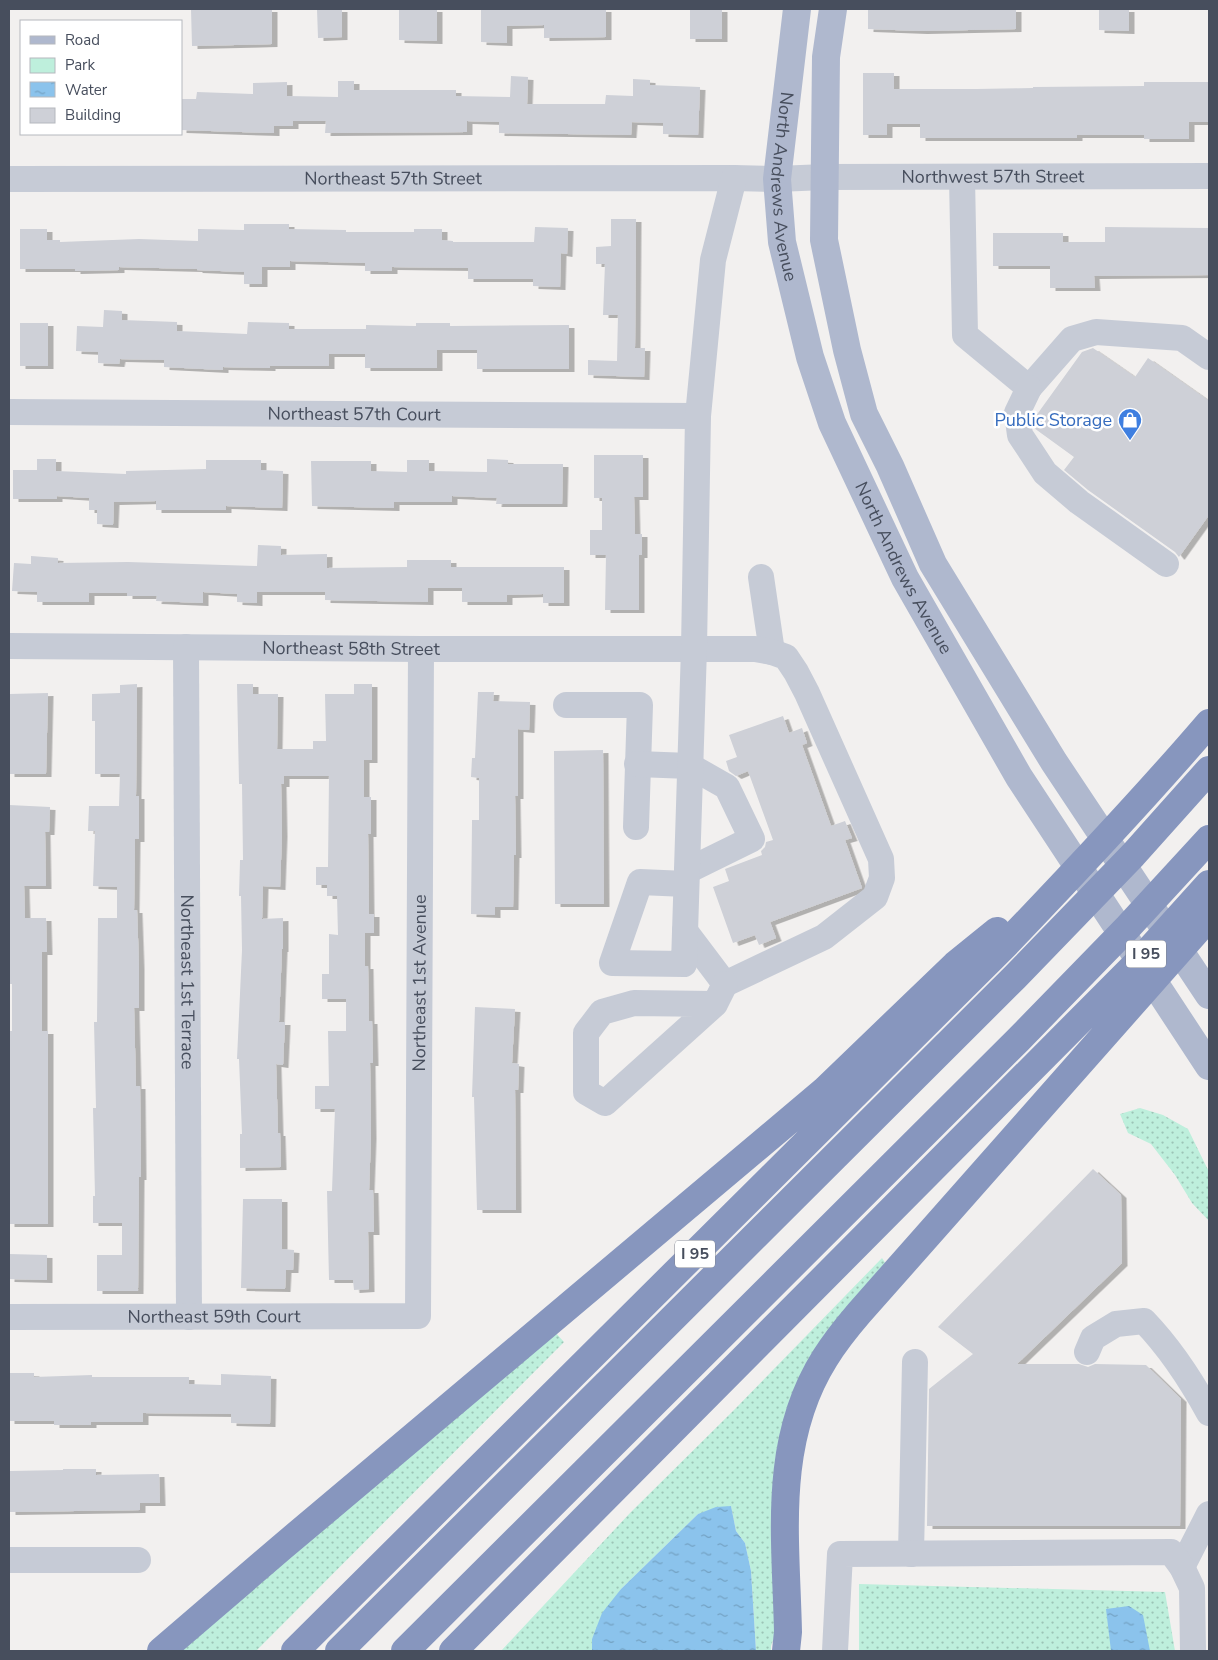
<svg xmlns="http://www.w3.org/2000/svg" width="1218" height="1660" viewBox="0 0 1218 1660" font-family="'Nunito Sans',sans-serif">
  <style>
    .green { fill: url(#green-dots) }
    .water { fill: url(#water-ripples) }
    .building { fill: #ced0d7; filter: url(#shadow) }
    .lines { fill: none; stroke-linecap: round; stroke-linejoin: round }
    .minor { stroke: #c6cbd6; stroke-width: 26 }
    .major { stroke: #afb8ce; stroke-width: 28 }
    .highway { stroke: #8796be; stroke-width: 28 }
    .labels { text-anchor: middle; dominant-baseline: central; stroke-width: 5; stroke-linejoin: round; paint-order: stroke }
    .shield { fill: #fff; stroke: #7e838e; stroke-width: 1 }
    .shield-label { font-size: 16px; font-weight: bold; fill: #474e5d }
    .street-label { font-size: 18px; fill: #474e5d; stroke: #fff }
    .shop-label { font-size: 18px; fill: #366cbe; stroke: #fff; text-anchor: end }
  </style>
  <defs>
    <pattern id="green-dots" width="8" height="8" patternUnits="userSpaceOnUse" patternTransform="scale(1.25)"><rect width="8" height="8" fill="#beefdc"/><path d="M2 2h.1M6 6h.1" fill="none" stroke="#9cc4b6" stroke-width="1.8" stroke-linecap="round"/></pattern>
    <pattern id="water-ripples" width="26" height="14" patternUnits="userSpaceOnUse" patternTransform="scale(1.25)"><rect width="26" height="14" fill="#8bc3ec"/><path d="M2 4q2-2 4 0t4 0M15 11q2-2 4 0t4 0" fill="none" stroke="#73a1c2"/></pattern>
    <filter id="shadow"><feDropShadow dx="5.5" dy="3" stdDeviation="0" flood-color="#0004"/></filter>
  </defs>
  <rect width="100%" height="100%" fill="#f2f0ef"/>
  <path class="green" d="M1140,1108l23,7 25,14 21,43v49l-17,-18 -17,-28 -24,-31 -23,-11 -8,-19z
    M882,1258l4,6 -79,106 -28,253 -8,23v5h-15l-5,-80 -6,-28 -9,-12 -5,-25 -33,8 -77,75 -29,50v12h-91l129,-138 105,-104z
    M555,1332l9,10 -308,309h-76z
    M859,1584l306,8 10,59h-316z"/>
  <path class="water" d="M731,1506l5,25 9,12 6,28 5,80h-164v-12l10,-26 19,-24 77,-75 18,-7z
    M1129,1606l14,9 7,36h-39l-5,-42z"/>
  <path class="building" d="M191,9h81v35l-80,2z
    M317,9h25v28l-24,1z
    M399,9h38v32l-38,-1z
    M481,9h125v28l-62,1v-13l-37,1v17l-26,-1z
    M690,9h32v30h-32z
    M868,9h148v20l-94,2 -54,-2z
    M1099,9h30v22l-30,-1z
    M863,73h31v16h82l57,-1v-1l111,-1v-4h65v40h-20v17h-45v-4h-67v3h-157v-14h-33v11h-24z
    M511,76l17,1 -1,27h78l1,-9 27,1v-17l17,1v5l50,2 -2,48 -35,-1v-11l-31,-1 -1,13 -132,-2v-11l-32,-1v11l-142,1 1,-12h-33v5h-19v7l-93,-3v-31h15l1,-7 56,2v-11l34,-1v14l51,1v-16h16v9h102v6l54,1z
    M611,219h25l-1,129h10l-1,29 -56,-2v-15l29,1 1,-46h-15l2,-51h-9v-17l15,-1z
    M244,224h45v5l57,1v2h68v-3h28v11l11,1v1h81l1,-15 33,1 -1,26 -6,-1 -1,34 -27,-1v-7h-65v-11l-76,-1v4h-27v-8l-75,-2v6h-28v17h-18v-12l-47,-2v-1l-78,-2v3l-44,1v-2h-55v-40h27v11h13v2l79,-3 59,2v-12l46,1z
    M1105,227l104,1v47l-115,1 1,12h-45v-22h-57v-33h70v9h42z
    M104,310l18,1v9l55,2v9l70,3 1,-12 41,1v6h77v-4l50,1v-3h34v3l119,-1v44h-92v-19h-40v18h-72v-14h-36v12h-59v2l-47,-1v3l-59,-3v-7l-44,-1 -1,5 -21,-1v-11l-22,-1 1,-25 26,1z
    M20,323h28v43h-28z
    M1093,348l42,29 13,-19 61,43v114l-30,42 -4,-5 -87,-62 -24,-20 10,-13 -40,-29 -1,-8 49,-68z
    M594,455h49v42h-9l1,37h7v21h-3v55h-34l1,-55h-16v-25h12v-32h-8z
    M37,459h19v12l70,3v-3l80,-2v-9h55v10l22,1 -1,37 -56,-2v4h-70v-9l-42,1 -1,23 -16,-1v-14h-8v-12l-32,-2v3h-44v-29h24z
    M487,459l21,1v4h55l-1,40h-66l1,-6 -45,-2v6h-58v6l-82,-2 -1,-45h60v10l36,1v-12h22v11l58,1z
    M258,545l23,1v9l46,-1v14l80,-1v-7h44v7h113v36h-21v-9l-36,1v7h-45v-14h-34v14l-103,-2v-8h-68v11l-20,-1v-8l-34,-2v11l-47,-2 1,-5h-30v-3h-38v9h-52v-10l-25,-1 2,-28 17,1v-8l27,2v5l70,-1 129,4z
    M137,684l-1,112h3v43h-4l-1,71h3l2,56v42h-5l2,78h4l1,91h-2l-1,114h-41v-36h25v-32h-29v-27h2l-2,-88h3l-2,-86h3l1,-104h19v-31l-24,-1 2,-55h-7l1,-25h30l1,-32h-25v-53h-3v-27l28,-1v-8z
    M237,684h16v10h25l-1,55h36v-8h13l-1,-47h29v-10h18v76h-8v37h7v37h-3l1,80h5v19h-9v33h3l1,55h3l1,42h-3l1,73 -2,54h4l1,42h-6l1,57 -15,1 -1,-10h-24l-2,-89h5l3,-82h-20v-23h14l-1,-55h18v-32h-24v-25h7v-40l9,1 -1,-39h-10v-11h-11v-18h12l1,-91h-45v8h-3l1,50 -2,53 -17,-1 -1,33 21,-1v31h-1l-3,73h6l-2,43 -7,-1 2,69h2l1,34 -41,1v-34h2l-3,-75h-2l5,-109 -1,-54h-2l1,-36h3l-1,-76h-3z
    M478,692h16l-1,9 37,1 -1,28 -11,-1v67h-3l1,59h-2l-1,52h-18v8l-24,-1 1,-94h7v-42l-8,-1 1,-19h3z
    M48,693l-2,81h-37v-80z
    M783,716l6,17 13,-5 5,15 -5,2 29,81 14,-5 7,17 -7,2 17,48 -92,34 6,16 -17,7 -4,-10 -22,8 -20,-56 16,-6 -4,-12 37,-14 -1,-4 4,-4 1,-5 7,-2 -25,-69 -12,5 -7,-5 -3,-10 11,-4 -8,-22z
    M603,750l1,154h-49l-1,-153z
    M9,805l41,2 -1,25h-4l1,54h-22l1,32h21l1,34h-5v79h6v193h-39v-193h3v-47h-3z
    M475,1007l40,2 -3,54 7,1 -1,26h-3l1,120h-39l-3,-113h-2z
    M1093,1169l28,26 1,68 -105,101h62l9,3 7,-3 51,1 35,34 -1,127h-253l2,-137 44,-35 -35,-27z
    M243,1199h39v50l12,1 -1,20h-7l-1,19 -44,-1z
    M9,1254l38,1v25l-38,-1z
    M9,1373h25v4l58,-2v2h97v7l32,1v-11l50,2 -1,48 -39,-1v-9l-88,-1v9h-52v3h-37v-4h-45z
    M63,1469h33v6l63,-1 1,29h-20v7l-130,2v-41l53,-1z"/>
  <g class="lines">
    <g class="minor">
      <path d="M962,177l3,158 64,53 43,-49 24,-7 86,6 27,19"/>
      <path id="s1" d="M9,179l725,-1 43,1 48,-2 384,-1"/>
      <path d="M1029,388l-12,25 3,22 25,38 34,29 87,62"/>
      <path id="s2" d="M9,412l689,4"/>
      <path d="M761,577l11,75"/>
      <path id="s3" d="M9,646l412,3h334l17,3 14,5 10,15 11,21 74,166 1,19 -7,19 -51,40 -99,47 -40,-53"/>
      <path id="s4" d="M186,647l3,670"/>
      <path d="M566,705h74l-4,122"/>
      <path d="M637,764l53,2 37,21 25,52 -65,32"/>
      <path d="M686,884l-46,-2 -28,81 72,1 10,-316 4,-232 15,-156 21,-82"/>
      <path d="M715,1004l-81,-1 -32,9 -16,21v59l19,11 110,-99 10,-20"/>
      <path id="s5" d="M9,1317l409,-1 3,-667"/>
      <path d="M1087,1352l6,-14 23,-14 28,-3c26,27 47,59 65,92"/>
      <path d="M911,1554l4,-192"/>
      <path d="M9,1560h129"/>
      <path d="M1182,1567l27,-53"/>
      <path d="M835,1651l5,-97 331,-2 11,15 10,21 1,63"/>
    </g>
    <g class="major">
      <path id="s6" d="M797,9l-20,170 5,63 28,115 22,66 73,155 114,199 190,289"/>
      <path d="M833,9l-7,48 -2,183 23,110 17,64 26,52 43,98 121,198 155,233"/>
    </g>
    <path class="highway" d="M161,1651l120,-103 543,-457 131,-126 42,-34
      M295,1651l709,-705c70,-73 139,-146 205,-223
      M339,1651l676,-674 118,-122 76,-85
      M405,1651l613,-611 110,-113 81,-88
      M453,1651l691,-695 65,-72
      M786,1651l2,-19c-2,-94 -16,-190 37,-274 10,-16 22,-31 34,-45l350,-396"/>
  </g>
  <defs>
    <g id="shop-pin" transform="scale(1.25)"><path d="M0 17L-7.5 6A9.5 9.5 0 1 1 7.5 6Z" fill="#3f7fe0" stroke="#fff"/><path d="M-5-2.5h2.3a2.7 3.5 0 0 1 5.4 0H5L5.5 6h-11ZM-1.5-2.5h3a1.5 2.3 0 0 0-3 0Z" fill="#fff"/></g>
  </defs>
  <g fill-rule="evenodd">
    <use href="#shop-pin" x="1130" y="420"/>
  </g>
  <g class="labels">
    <g class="shield">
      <rect x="1126" y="940.5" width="40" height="27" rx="4"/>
      <rect x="675" y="1240.5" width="40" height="27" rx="4"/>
    </g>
    <g class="shield-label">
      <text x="1146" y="954">I 95</text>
      <text x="695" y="1254">I 95</text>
    </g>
    <g class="street-label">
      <text stroke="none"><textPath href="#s1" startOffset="984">Northwest 57th Street</textPath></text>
      <text stroke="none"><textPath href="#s1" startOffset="384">Northeast 57th Street</textPath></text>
      <text stroke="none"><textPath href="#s6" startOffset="179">North Andrews Avenue</textPath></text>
      <text stroke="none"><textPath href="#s2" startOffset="345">Northeast 57th Court</textPath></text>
      <text stroke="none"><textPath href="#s6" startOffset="584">North Andrews Avenue</textPath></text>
      <text stroke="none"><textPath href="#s3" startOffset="342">Northeast 58th Street</textPath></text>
      <text stroke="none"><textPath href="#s4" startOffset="335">Northeast 1st Terrace</textPath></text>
      <text stroke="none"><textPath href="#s5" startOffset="742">Northeast 1st Avenue</textPath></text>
      <text stroke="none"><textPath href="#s5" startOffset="205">Northeast 59th Court</textPath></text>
    </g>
    <g class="shop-label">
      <text x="1112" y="420">Public Storage</text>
    </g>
  </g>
  <rect width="1218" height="1660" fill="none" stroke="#474e5d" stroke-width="20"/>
  <rect x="20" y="20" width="162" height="115" fill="#ffffff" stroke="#b5b8be"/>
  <rect x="30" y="36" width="25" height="8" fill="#afb8ce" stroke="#b5b8be"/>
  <text x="65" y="45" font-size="15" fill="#474e5d">Road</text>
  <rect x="30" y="58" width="25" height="15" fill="#beefdc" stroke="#b5b8be"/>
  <text x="65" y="70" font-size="15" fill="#474e5d">Park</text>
  <rect x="30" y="82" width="25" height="15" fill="url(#water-ripples)" stroke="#b5b8be"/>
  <text x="65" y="95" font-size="15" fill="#474e5d">Water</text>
  <rect x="30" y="108" width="25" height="15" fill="#ced0d7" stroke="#b5b8be"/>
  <text x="65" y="120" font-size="15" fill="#474e5d">Building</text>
</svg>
